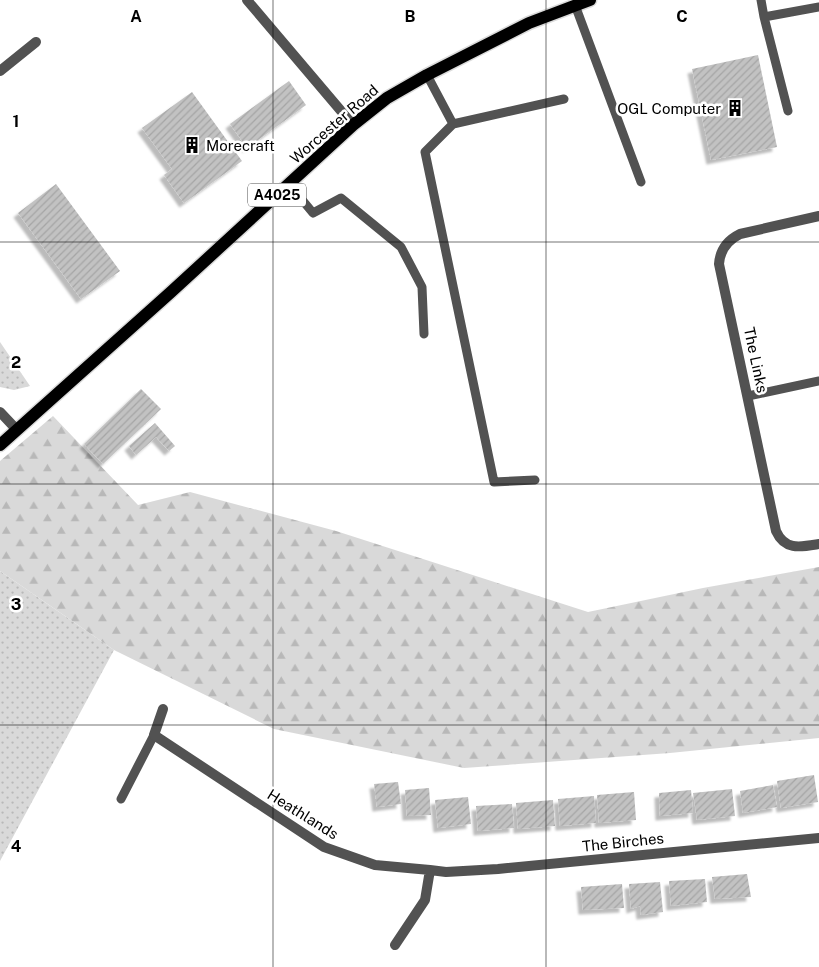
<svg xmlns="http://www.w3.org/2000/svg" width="819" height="967" viewBox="0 0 819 967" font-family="'Public Sans',sans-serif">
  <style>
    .grass { fill: url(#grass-dots) }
    .forest { fill: url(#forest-firs) }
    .building { fill: url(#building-hatch); filter: url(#shadow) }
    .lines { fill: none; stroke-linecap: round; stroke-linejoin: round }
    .primary-casing { stroke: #dbdbdb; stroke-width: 15 }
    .service { stroke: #525252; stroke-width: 9 }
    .minor { stroke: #525252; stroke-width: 10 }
    .tertiary { stroke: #525252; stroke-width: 10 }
    .primary { stroke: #000; stroke-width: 12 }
    .grid { fill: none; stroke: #000; stroke-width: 1; stroke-opacity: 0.55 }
    .labels { text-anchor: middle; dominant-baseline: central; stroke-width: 5; stroke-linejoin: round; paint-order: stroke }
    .shield { fill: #fff; stroke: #4c4c4c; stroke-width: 1 }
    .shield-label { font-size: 14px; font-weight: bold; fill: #000 }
    .poi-label { font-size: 15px; fill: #000; stroke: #fff; text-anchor: end }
    .street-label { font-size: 15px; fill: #000; stroke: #fff }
    .grid-label { font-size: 16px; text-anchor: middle; font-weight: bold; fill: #000; stroke: #fff; stroke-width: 5; stroke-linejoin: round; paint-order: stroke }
  </style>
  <defs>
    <pattern id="grass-dots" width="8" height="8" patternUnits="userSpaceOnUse" patternTransform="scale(1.25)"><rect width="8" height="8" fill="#d9d9d9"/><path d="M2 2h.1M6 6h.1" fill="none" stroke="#b8b8b8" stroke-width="1.8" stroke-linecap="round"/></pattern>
    <pattern id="forest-firs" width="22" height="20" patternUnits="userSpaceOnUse" patternTransform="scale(1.25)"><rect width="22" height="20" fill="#d9d9d9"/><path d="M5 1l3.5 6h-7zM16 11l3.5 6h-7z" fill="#b8b8b8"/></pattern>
    <pattern id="building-hatch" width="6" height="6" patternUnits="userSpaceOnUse" patternTransform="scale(1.25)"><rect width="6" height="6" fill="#c2c2c2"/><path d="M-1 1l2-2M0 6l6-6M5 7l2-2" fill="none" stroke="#a5a5a5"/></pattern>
    <filter id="shadow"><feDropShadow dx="-4.5" dy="4.5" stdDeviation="1" flood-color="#0004"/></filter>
  </defs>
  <rect width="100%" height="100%" fill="#fff"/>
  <path class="grass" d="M0,342l30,44 -16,4 -14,-3z
    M0,571l114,79 -114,211z"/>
  <path class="forest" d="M53,416l85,89 52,-13 146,39 252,81 115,-24 116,-21v171l-149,15 -206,15 -190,-39 -160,-79 -114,-79v-110z"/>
  <path class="building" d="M758,55l19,92 -66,13 -19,-91z
    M289,81l17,24 -59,43 -17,-24z
    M192,92l50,69 -58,42 -20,-28 8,-6 -30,-41z
    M56,184l64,87 -39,28 -63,-86z
    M141,389l20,20 -58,55 -19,-20z
    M155,423l20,23 -6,5 -13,-14 -20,18 -7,-9z
    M814,775l4,27 -37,6 -4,-27z
    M398,782l3,22 -24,3 -3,-23z
    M773,785l4,22 -34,6 -3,-22z
    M429,788l2,27 -24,1 -2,-26z
    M732,789l3,27 -38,4 -4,-27z
    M691,790l2,23 -33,3 -1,-23z
    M634,792l2,28 -37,3 -2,-28z
    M594,796l2,27 -36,3 -2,-27z
    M468,797l3,27 -33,4 -3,-28z
    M553,800l2,26 -37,3 -2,-26z
    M512,804l2,24 -36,3 -2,-25z
    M747,874l4,23 -36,2 -3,-22z
    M705,879l2,23 -36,4 -2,-25z
    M660,882l3,30 -22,3 -1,-9 -9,3 -2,-25z
    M622,884l2,24 -41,2 -2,-23z"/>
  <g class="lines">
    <g class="primary-casing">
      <path id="primary" d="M0,445l171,-153 182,-167 34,-27 40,-23 102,-52 61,-23"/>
    </g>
    <path class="service" d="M761,0l3,17 55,-10
      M575,5l66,177
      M764,17l24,94
      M427,75l26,49 111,-25
      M453,124l-28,28 69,330 41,-2
      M289,184l24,29 28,-15 60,49 21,40 2,47
      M748,396l71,-15
      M121,799l33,-64"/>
    <path class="minor" d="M247,0l106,125
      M0,71l36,-29
      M819,216l-79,18c-12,6 -20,16 -21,30l57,267c9,20 25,16 43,13
      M163,709l-9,26 170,112 51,18 55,5 -5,30 -30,45
      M430,870l16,2 52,-3 321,-31"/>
    <path class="tertiary" d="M0,412l17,18"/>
    <use href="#primary" class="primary"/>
  </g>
  <path class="grid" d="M273,0v967M546,0v967M0,242h819M0,484h819M0,725h819"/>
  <defs>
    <g id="building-bare" transform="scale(1.35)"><path d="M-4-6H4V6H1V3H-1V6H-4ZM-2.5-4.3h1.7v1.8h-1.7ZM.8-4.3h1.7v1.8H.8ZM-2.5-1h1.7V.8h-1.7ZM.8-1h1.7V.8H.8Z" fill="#000" stroke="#fff" stroke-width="2.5" paint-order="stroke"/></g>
  </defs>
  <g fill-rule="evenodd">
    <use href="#building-bare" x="735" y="108"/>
    <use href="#building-bare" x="192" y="145"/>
  </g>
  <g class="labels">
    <rect class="shield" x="248" y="183.5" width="58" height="23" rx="4"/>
    <g class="shield-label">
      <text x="277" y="195">A4025</text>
    </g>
    <g class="poi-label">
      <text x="721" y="108">OGL Computer</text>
      <text x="206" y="145" text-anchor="start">Morecraft</text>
    </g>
    <g class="street-label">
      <text transform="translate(334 124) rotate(-41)">Worcester Road</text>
      <text transform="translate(756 360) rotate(78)">The Links</text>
      <text transform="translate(303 814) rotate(32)">Heathlands</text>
      <text transform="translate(623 842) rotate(-6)">The Birches</text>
    </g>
  </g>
  <g class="grid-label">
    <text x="136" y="22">A</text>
    <text x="410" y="22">B</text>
    <text x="682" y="22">C</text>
    <text x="16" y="127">1</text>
    <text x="16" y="368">2</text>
    <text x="16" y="610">3</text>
    <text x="16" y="852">4</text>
  </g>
</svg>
